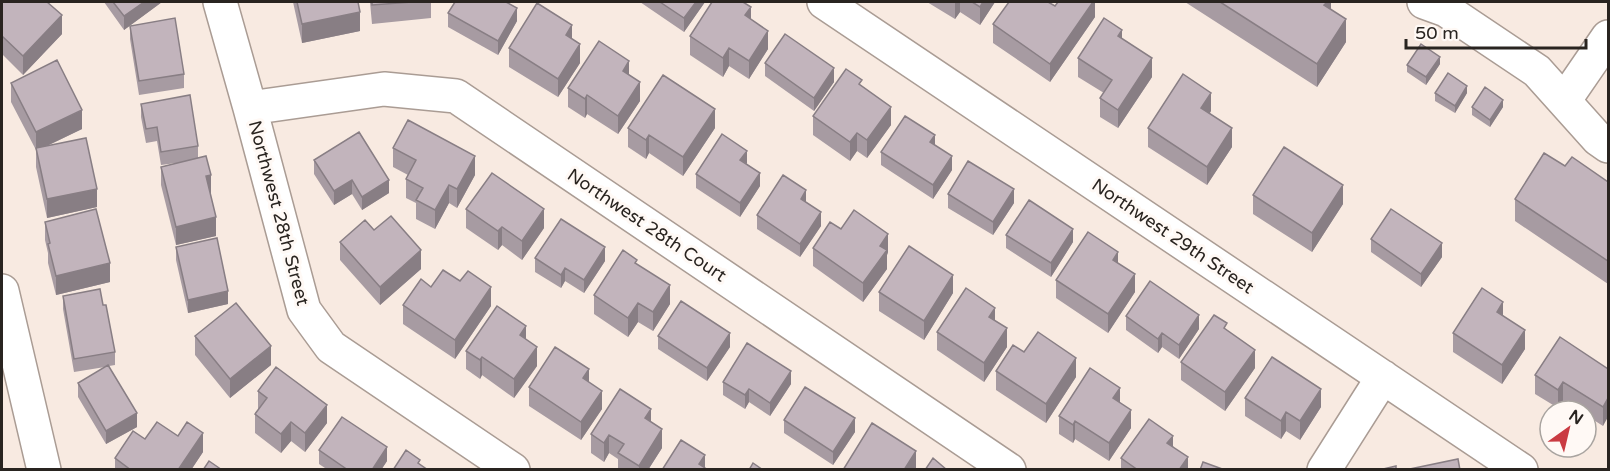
<svg xmlns="http://www.w3.org/2000/svg" width="1610" height="471" viewBox="0 0 1610 471" font-family="'Varela Round',sans-serif">
  <style>
    .lines { fill: none; stroke-linecap: round; stroke-linejoin: round }
    .minor-casing { stroke: #aa9c94; stroke-width: 36 }
    .minor { stroke: #fff; stroke-width: 33 }
    .wall { fill: #a79ba2 }
    .shaded-wall { fill: #887e84 }
    .building { fill: #c2b4bc; stroke: #887e84; stroke-width: 1.5 }
    .labels { text-anchor: middle; dominant-baseline: central; stroke-width: 6; stroke-linejoin: round; paint-order: stroke }
    .street-label { font-size: 18px; fill: #292420; stroke: #fff9f5 }
  </style>
  <rect width="100%" height="100%" fill="#f8eae1"/>
  <g class="lines">
    <g class="minor-casing">
      <path id="minor" d="M220,2l30,106 54,202 27,37 182,123
        M824,2l697,468
        M1424,2l22,8 91,61 61,68 10,7
        M1564,101l44,-64
        M250,108l134,-19 72,7 553,374
        M2,291l42,179
        M1324,470l59,-93"/>
    </g>
    <use href="#minor" class="minor"/>
  </g>
  <path class="wall" d="M2,2l60,32 -39,41 -21,-21z
    M104,2h58l-38,28z
    M293,2h65l2,29 -58,12z
    M370,2h61v16l-59,6z
    M640,2h65l-21,30z
    M927,2h68l-15,23 -20,-13 -5,7z
    M1095,2v15l-45,65 -57,-39v-19l62,-18z
    M1185,2h146v7l15,33 -29,45z
    M448,13l69,8 -19,34 -50,-28z
    M751,19l17,30 -19,30 -20,-13 -6,11 -33,-22v-19z
    M130,26l54,48v14l-45,7 -9,-56z
    M572,39l8,24 -22,34 -49,-30v-19z
    M1122,39l30,38 -34,51 -18,-11v-19l4,-5 -26,-16v-19z
    M765,63l69,19 -20,29 -49,-35z
    M1440,64l-14,21 -19,-13v-7z
    M11,83l71,46 -35,17 50,61 -50,11 -11,-51v-17l-25,-48z
    M862,86l29,39 -24,33 -10,-7 -7,10 -37,-26v-19z
    M568,88l72,13 -22,33 -31,-20 -2,4 -17,-11z
    M1435,93h32l-12,20 -20,-12z
    M141,104l57,42v12l13,35 -1,1 6,42 -40,9 -15,-60v-18l15,-4 -15,2 -4,-24 -11,2 -5,-26z
    M1472,107h31l-13,20 -18,-12z
    M1211,111l-1,2 22,34 -25,38 -59,-38v-19z
    M628,128h87l-32,48 -34,-23 -3,6 -18,-12z
    M935,145l17,25 -19,29 -52,-34v-13z
    M393,148l82,27 -18,33 -8,-5 -14,26 -19,-10v-16l-10,-5v-19l2,-4 -15,-8z
    M314,160l75,33 -27,17 -10,-16 -18,11 -20,-31z
    M747,164l13,22 -20,31 -44,-29v-14z
    M1565,166l43,16v102l-93,-63v-22z
    M948,194l66,9 -21,32 -45,-27z
    M1253,195l90,9 -31,48 -59,-38z
    M466,209l78,19 -22,32 -20,-15 -4,5 -32,-22z
    M757,215l64,11 -21,31 -43,-28z
    M45,222l65,60 -54,13 -8,-32v-10l-3,-13z
    M841,229l47,23 -1,3v14l-24,33 -50,-36v-18z
    M374,230l47,39 -41,36 -40,-45v-18z
    M1006,235l67,7 -22,35 -45,-29z
    M1371,239l71,18 -21,30 -50,-35z
    M176,247l52,57 -40,9 -12,-53z
    M535,258l70,3 -21,32 -19,-12 -4,7 -26,-16z
    M1118,263l17,29 -27,41 -52,-35v-18z
    M637,265l33,39 -17,27 -15,-9 -10,15 -34,-23v-19z
    M431,287l60,19 -36,53 -52,-35v-19z
    M879,292l74,1 -29,47 -45,-29z
    M63,296l40,9 12,47v13l-6,1 28,61 -31,17 -28,-47v-14l27,-16 -31,5 -11,-63z
    M1126,316l73,13 -20,30 -17,-12 -4,6 -32,-23z
    M1503,316l22,33 -23,35 -49,-32v-19z
    M1227,331l28,37 -30,43 -44,-31v-18z
    M937,332l70,15 -23,35 -47,-32z
    M195,336l76,29 -41,33 -35,-43z
    M658,336l72,11 -23,34 -49,-32z
    M526,339l11,27 -23,32 -32,-23 -2,4 -14,-10v-18z
    M1024,352l52,25 -30,46 -50,-33v-19z
    M1608,369l-5,57 -17,-11v-4h-7l-16,-10 -5,7 -23,-14v-19z
    M589,382l13,27 -21,31 -52,-34v-19z
    M723,382l68,2 -21,32 -21,-14 -4,7 -22,-14z
    M258,391l69,32 -22,29 -14,-11 -10,12 -26,-20v-19l3,-4z
    M1245,398l76,9 -21,33 -14,-9 -5,8 -36,-23z
    M1059,416l72,12 -22,33 -34,-22 -2,4 -14,-9z
    M784,420l71,12 -22,33 -49,-32z
    M651,422l11,26 -14,22h-30v-11l-9,-6 -5,9 -13,-9v-19z
    M145,439l58,13 -12,18h-76v-12z
    M1173,446l15,24h-67v-12z
    M319,450l68,11 -6,9h-53l-9,-6z"/>
  <path class="shaded-wall" d="M144,2h18l-38,28v-14z
    M696,2h9l-21,30v-14z
    M955,2h5v10l-5,7z
    M983,2h12l-15,23v-18z
    M1093,2h2v15l-45,65v-18z
    M1327,2h4v15l-7,-12z
    M751,7v18l-6,-10z
    M517,8v13l-19,34v-14z
    M360,12v19l-58,12v-19z
    M62,15v19l-39,41v-19z
    M1346,19v23l-29,45v-23z
    M572,25v19l-6,-9z
    M1122,30v19l-4,-13z
    M768,31v18l-19,30v-18z
    M580,44v19l-22,34v-18z
    M729,48v18l-6,11v-19z
    M1440,57v7l-14,21v-8z
    M1152,58v19l-34,51v-18z
    M629,61v19l-6,-9z
    M834,68v14l-20,29v-13z
    M640,82v19l-22,33v-18z
    M1467,86v7l-12,20v-7z
    M1211,93v18l-10,15v-18z
    M587,95v19l-2,4v-19z
    M1503,100v7l-13,20v-7z
    M891,107v18l-24,33v-18z
    M715,109v19l-32,48v-19z
    M82,110v19l-46,22v-19z
    M1232,128v19l-25,38v-18z
    M857,133v18l-7,10v-19z
    M649,135v18l-3,6v-19z
    M935,135v14l-5,-7z
    M747,151v13l-7,-4z
    M475,156v19l-18,33v-19z
    M952,156v14l-19,29v-14z
    M760,173v13l-20,31v-14z
    M211,175v18l-5,2v-19z
    M352,180v14l-18,11v-14z
    M389,180v13l-27,17v-13z
    M449,185v18l-14,26v-19z
    M1343,185v19l-31,48v-19z
    M97,189v18l-50,11v-19z
    M1014,189v14l-21,32v-13z
    M806,190v14l-5,-5z
    M544,209v19l-22,32v-19z
    M821,212v14l-21,31v-13z
    M216,217v19l-40,9v-18z
    M502,227v18l-4,5v-19z
    M1073,229v13l-22,35v-14z
    M888,234v18l-1,3v14l-24,33v-19l17,-37z
    M1442,243v14l-21,30v-13z
    M605,247v14l-21,32v-13z
    M421,250v19l-41,36v-18z
    M1118,252v19l-5,-11z
    M110,263v19l-54,13v-19z
    M565,268v13l-4,7v-13z
    M1135,274v18l-27,41v-19z
    M953,275v18l-29,47v-19z
    M670,285v19l-17,27v-19z
    M491,287v19l-36,53v-19z
    M228,291v13l-40,9v-13z
    M1503,302v19l-6,-9z
    M638,303v19l-10,15v-19z
    M995,308v19l-6,-10z
    M1199,315v14l-20,30v-14z
    M526,326v19l-6,-10z
    M1007,328v19l-23,35v-19z
    M1525,330v19l-23,35v-19z
    M730,333v14l-23,34v-13z
    M1162,333v14l-4,6v-14z
    M271,346v19l-41,33v-19z
    M537,347v19l-23,32v-19z
    M1255,350v18l-30,43v-19z
    M482,357v18l-2,4v-19z
    M1076,358v19l-30,46v-19z
    M589,369v19l-6,-10z
    M791,371v13l-21,32v-13z
    M1563,382v19l-5,7v-18z
    M1120,388v19l-7,-9z
    M749,389v13l-4,7v-14z
    M1321,389v18l-21,33v-19z
    M602,391v18l-21,31v-18z
    M1608,398v19l-5,9v-19z
    M327,405v18l-22,29v-19z
    M651,409v19l-6,-10z
    M1131,410v18l-22,33v-18z
    M1286,412v19l-5,8v-18z
    M137,413v14l-31,17v-13z
    M855,418v14l-22,33v-13z
    M1075,421v18l-2,4v-18z
    M291,422v19l-10,12v-19z
    M662,429v19l-14,22h-9v-4z
    M203,433v19l-12,18h-13z
    M609,435v18l-5,9v-19z
    M1173,436v13l-6,-6z
    M387,447v14l-6,9h-9z
    M916,451v19h-12z
    M705,455v13l-6,-4z
    M1188,457v13h-9z"/>
  <path class="building" d="M2,2h45l15,13 -39,41 -21,-20z
    M113,2h31l-20,14z
    M297,2h61l2,10 -58,12z
    M372,2h40l-40,3z
    M455,2h51l11,6 -19,33 -50,-28z
    M660,2h36l-12,16z
    M712,2h31l8,5 -6,8 23,16 -19,30 -20,-13 -6,10 -33,-22z
    M972,2h11l-3,5z
    M1009,2h39l7,4 3,-4h35l-43,62 -57,-40z
    M1220,2h107l-3,3 22,14 -29,45z
    M537,3l35,22 -6,10 14,9 -22,35 -49,-31z
    M175,18l9,56 -45,7 -9,-55z
    M1104,18l18,12 -4,6 34,22 -34,52 -18,-12 12,-18 -34,-22z
    M785,34l49,34 -20,30 -49,-35z
    M599,41l30,20 -6,10 17,11 -22,34 -31,-21 -2,4 -17,-11z
    M1421,44l19,13 -14,20 -19,-12z
    M57,60l25,50 -46,22 -25,-49z
    M846,69l16,11 -3,4 32,23 -24,33 -10,-7 -7,9 -37,-26z
    M1448,73l19,13 -12,20 -20,-13z
    M1183,74l28,19 -10,15 31,20 -25,39 -59,-39z
    M663,75l52,34 -32,48 -34,-22 -3,5 -18,-12z
    M1485,87l18,13 -13,20 -18,-13z
    M190,95l8,51 -37,6 -4,-25 -11,2 -5,-25z
    M905,116l30,19 -5,7 22,14 -19,29 -52,-33z
    M408,120l67,36 -18,33 -8,-4 -14,25 -19,-10 7,-12 -17,-9 10,-19 -23,-12z
    M359,132l30,48 -27,17 -10,-17 -18,11 -20,-31z
    M722,134l25,17 -7,9 20,13 -20,30 -44,-29z
    M86,138l11,51 -50,10 -11,-51z
    M1284,147l59,38 -31,48 -59,-38z
    M1544,153l21,13 7,-9 36,25v79l-93,-62z
    M206,156l5,19 -5,1 10,41 -40,10 -15,-60z
    M968,161l46,28 -21,33 -45,-28z
    M492,173l52,36 -22,32 -20,-14 -4,4 -32,-22z
    M783,175l23,15 -5,9 20,13 -21,32 -43,-29z
    M1029,200l44,29 -22,34 -45,-28z
    M96,209l14,54 -54,13 -8,-32 2,-1 -5,-21z
    M1391,209l51,34 -21,31 -50,-35z
    M854,210l34,24 -8,12 7,4 -24,33 -50,-35 17,-26 11,7z
    M391,216l30,34 -41,37 -40,-45 25,-22 9,10z
    M561,219l44,28 -21,33 -19,-12 -4,7 -26,-17z
    M1088,232l30,20 -5,8 22,14 -27,40 -52,-34z
    M217,238l11,53 -40,9 -12,-53z
    M909,246l44,29 -29,46 -45,-29z
    M623,250l14,10 -2,3 35,22 -17,27 -15,-9 -10,15 -34,-23z
    M443,270l17,11 8,-10 23,16 -36,53 -52,-35 18,-26 10,8z
    M1150,281l49,34 -20,30 -17,-12 -4,6 -32,-23z
    M966,288l29,20 -6,9 18,11 -23,35 -47,-31z
    M1482,288l21,14 -6,10 28,18 -23,35 -49,-32z
    M100,289l3,16h3l9,47 -41,7 -11,-63z
    M681,301l49,32 -23,35 -49,-32z
    M236,303l35,43 -41,33 -35,-43z
    M497,306l29,20 -6,9 17,12 -23,32 -32,-22 -2,3 -14,-9z
    M1214,315l13,8 -3,5 31,22 -30,42 -44,-30z
    M1038,332l38,26 -30,46 -50,-33 17,-26 11,7z
    M1560,337l48,32v29l-5,9 -40,-25 -5,8 -23,-15z
    M747,343l44,28 -21,32 -21,-14 -4,6 -22,-13z
    M555,347l34,22 -6,9 19,13 -21,31 -52,-35z
    M1272,357l49,32 -21,32 -14,-9 -5,9 -36,-23z
    M108,365l29,48 -31,18 -28,-48z
    M276,367l51,38 -22,28 -14,-11 -10,12 -26,-20 12,-16 -9,-7z
    M1090,368l30,20 -7,10 18,12 -22,33 -34,-22 -2,4 -14,-9z
    M805,387l50,31 -22,34 -49,-32z
    M620,389l31,20 -6,9 17,11 -23,37 -21,-13 6,-9 -15,-9 -5,8 -13,-9z
    M342,417l45,30 -15,23h-24l-29,-20z
    M1149,419l24,17 -6,7 21,14 -9,13h-41l-17,-12z
    M157,422l21,14 9,-14 16,11 -25,37h-47l-16,-12 18,-27 12,8z
    M872,423l44,28 -12,19h-61z
    M681,440l24,15 -6,9 9,6h-46z
    M406,450l14,10 -2,3 10,7h-35z
    M933,458l14,12h-22z
    M1458,459l2,11h-55z
    M209,461l13,9h-19z
    M1203,462l22,8h-25z
    M753,463l10,7h-14z
    M1396,466v4h-17z"/>
  <g class="labels">
    <g class="street-label">
      <text transform="translate(279 213) rotate(75)">Northwest 28th Street</text>
      <text transform="translate(647 225) rotate(34)">Northwest 28th Court</text>
      <text transform="translate(1173 236) rotate(34)">Northwest 29th Street</text>
    </g>
  </g>
  <rect width="1610" height="471" fill="none" stroke="#292420" stroke-width="6"/>
  <g transform="translate(1568 429) rotate(34)"><circle r="28" fill="#fff9f5" stroke="#a9a4a0" stroke-width="1.5"/>
  <path d="M0-4.5L10 22L0 15L-10 22Z" fill="#ca3b42"/>
  <text y="-9" font-size="16" font-weight="bold" text-anchor="middle" fill="#292420">N</text>
  </g>
  <path d="M1406 39v9h180v-9" fill="none" stroke="#292420" stroke-width="3"/>
  <text x="1415" y="39" font-size="18" fill="#292420" stroke="#fff9f5" stroke-width="4.5" paint-order="stroke">50 m</text>
</svg>
